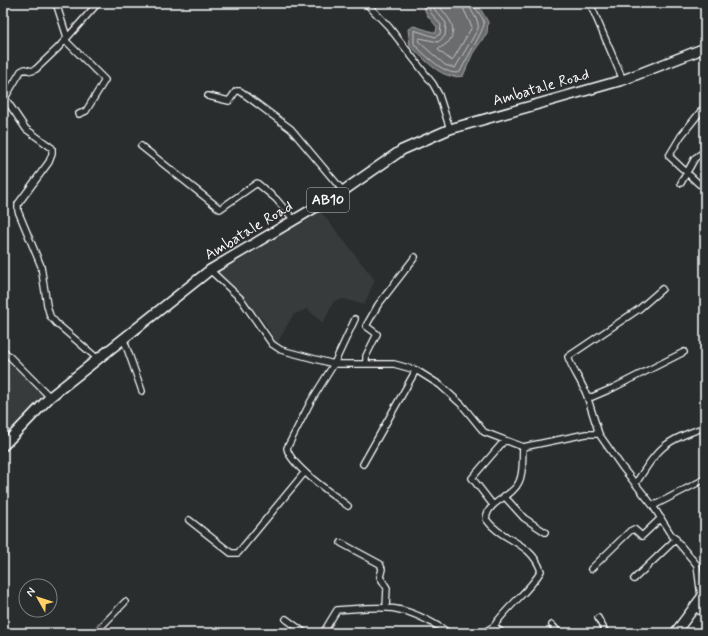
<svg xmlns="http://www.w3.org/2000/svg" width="708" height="636" viewBox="0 0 708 636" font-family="Mynerve,sans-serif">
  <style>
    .built { fill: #373a3b }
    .water { fill: #6a6c6d; stroke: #a6a7a7 }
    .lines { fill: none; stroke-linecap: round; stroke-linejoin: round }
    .shore { stroke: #c3c4c5; stroke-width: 1 }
    .minor-casing { stroke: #fff; stroke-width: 8 }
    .tertiary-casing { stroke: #fff; stroke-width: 10 }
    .primary-casing { stroke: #fff; stroke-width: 12 }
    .minor { stroke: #2a2d2e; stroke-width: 5.5 }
    .tertiary { stroke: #2a2d2e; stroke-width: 7 }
    .primary { stroke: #2a2d2e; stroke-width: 9 }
    .labels { text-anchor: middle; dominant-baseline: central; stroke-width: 3; stroke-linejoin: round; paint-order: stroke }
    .shield { fill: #2a2d2e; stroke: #bfc0c0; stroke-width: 1 }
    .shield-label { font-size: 14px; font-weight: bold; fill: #fff }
    .street-label { font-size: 15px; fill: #fff; stroke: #2a2d2e }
  </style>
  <rect width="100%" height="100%" fill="#2a2d2e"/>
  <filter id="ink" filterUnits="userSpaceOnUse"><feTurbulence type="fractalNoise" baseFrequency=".025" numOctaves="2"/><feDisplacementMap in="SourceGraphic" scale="8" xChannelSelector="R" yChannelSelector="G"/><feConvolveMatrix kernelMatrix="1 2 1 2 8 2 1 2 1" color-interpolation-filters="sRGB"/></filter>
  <g filter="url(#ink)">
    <path class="built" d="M318,208l57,72 -11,25 -20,-6 -10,2 -11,22 -16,-14 -14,6 -16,29 -12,-21 -24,-29 -15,-11 -12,-12z
      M3,354l44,42 -44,43z"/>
    <path class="water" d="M422,3h55l11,19 -1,11 -14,20 -10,23c-22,5 -38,-17 -53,-30l-2,-17 6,-3 22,7 1,-6 -10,-12z"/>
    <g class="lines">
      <path class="shore" d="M427,3l4,10 10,12 -1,9 -5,3 -21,-7v14c9,9 33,34 46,28 4,-9 25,-44 24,-49 -1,-7 -9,-13 -10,-20
        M432,3l3,7 11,13 -1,13 -7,6 -18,-4 -2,3 27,24 10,3 23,-39c2,-10 -8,-16 -9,-26
        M438,3c6,13 21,20 12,37 -3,5 -9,6 -12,10l14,11 20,-34 -8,-17 -1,-7"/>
      <g class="minor-casing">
        <path id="minor" d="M56,3l11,34
          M366,3l23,24 44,57 6,11 11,34
          M590,3l33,77
          M65,40l40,40 -19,31 -7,3
          M208,96l21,5 7,-10h4l51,38 52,62
          M141,146l79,63 37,-26 19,16 18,21
          M681,183l14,-25 10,-7
          M699,184l-30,-28 12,-20 24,-30
          M210,270l31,29 31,45 9,6 53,14h60l22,6 24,15 22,20 22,27 39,15 63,-13h13l23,33 31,39 17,27 27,32 4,32
          M662,289l-23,20 -67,45 -4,3c5,14 14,25 19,39l5,1 21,-9 71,-36
          M124,340l18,51
          M3,350l47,47
          M98,359l-42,-36 -6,-7 -3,-11 -6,-39 -23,-55v-7l31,-42 3,-8v-6l-26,-19 -21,-31 16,-27 4,-2 7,2 4,-2 22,-21 40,-45
          M366,364v-8l11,-22 -11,-8 12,-21 37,-48
          M587,396l12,38
          M363,464l53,-94
          M636,483c24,-37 27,-41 69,-56
          M504,496l20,22 21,14
          M493,505l-21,-27 32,-37
          M348,506c-15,-12 -58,-40 -61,-58l24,-47 23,-37 21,-45
          M653,506l52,-27
          M189,520l42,33h7l67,-81
          M341,543l39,21 2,5 -2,8 7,11 -1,20
          M591,569l39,-38 4,-2 8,7 19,-18
          M634,579l42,-40
          M598,618l8,15
          M286,619l19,14
          M552,625l7,8
          M95,633l30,-31
          M323,633l14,-23c19,-1 40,-4 59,-1 18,3 38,14 53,24
          M483,633l11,-7
          M502,633l-8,-7c13,-20 35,-34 47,-55 -10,-30 -40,-30 -55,-52 2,-19 26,-21 33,-37 5,-10 3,-24 4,-35"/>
      </g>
      <g class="tertiary-casing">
        <path id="tertiary" d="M695,607l10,7"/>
      </g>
      <g class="primary-casing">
        <path id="primary" d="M3,446l47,-49 160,-127 133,-79 59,-41 48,-21 173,-49 82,-32
          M675,633l30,-40"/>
      </g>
      <use href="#minor" class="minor"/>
      <use href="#tertiary" class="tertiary"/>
      <use href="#primary" class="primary"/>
    </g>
  </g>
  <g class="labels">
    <rect class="shield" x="307" y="188" width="42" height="24" rx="3"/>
    <g class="shield-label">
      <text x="328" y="200">AB10</text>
    </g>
    <g class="street-label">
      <text transform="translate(541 88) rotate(-16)">Ambatale Road</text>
      <text transform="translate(249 231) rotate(-31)">Ambatale Road</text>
    </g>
  </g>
  <rect width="708" height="636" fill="none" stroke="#2a2d2e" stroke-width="16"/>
  <rect x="8" y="8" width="692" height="620" fill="none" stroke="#fff" stroke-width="1.5" filter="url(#ink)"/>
  <g transform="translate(38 598) rotate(309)"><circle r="19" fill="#2a2d2e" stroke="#7f8182"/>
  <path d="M0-3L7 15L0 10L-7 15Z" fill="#ffd166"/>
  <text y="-6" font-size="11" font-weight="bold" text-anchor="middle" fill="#ffffff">N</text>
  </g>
</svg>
